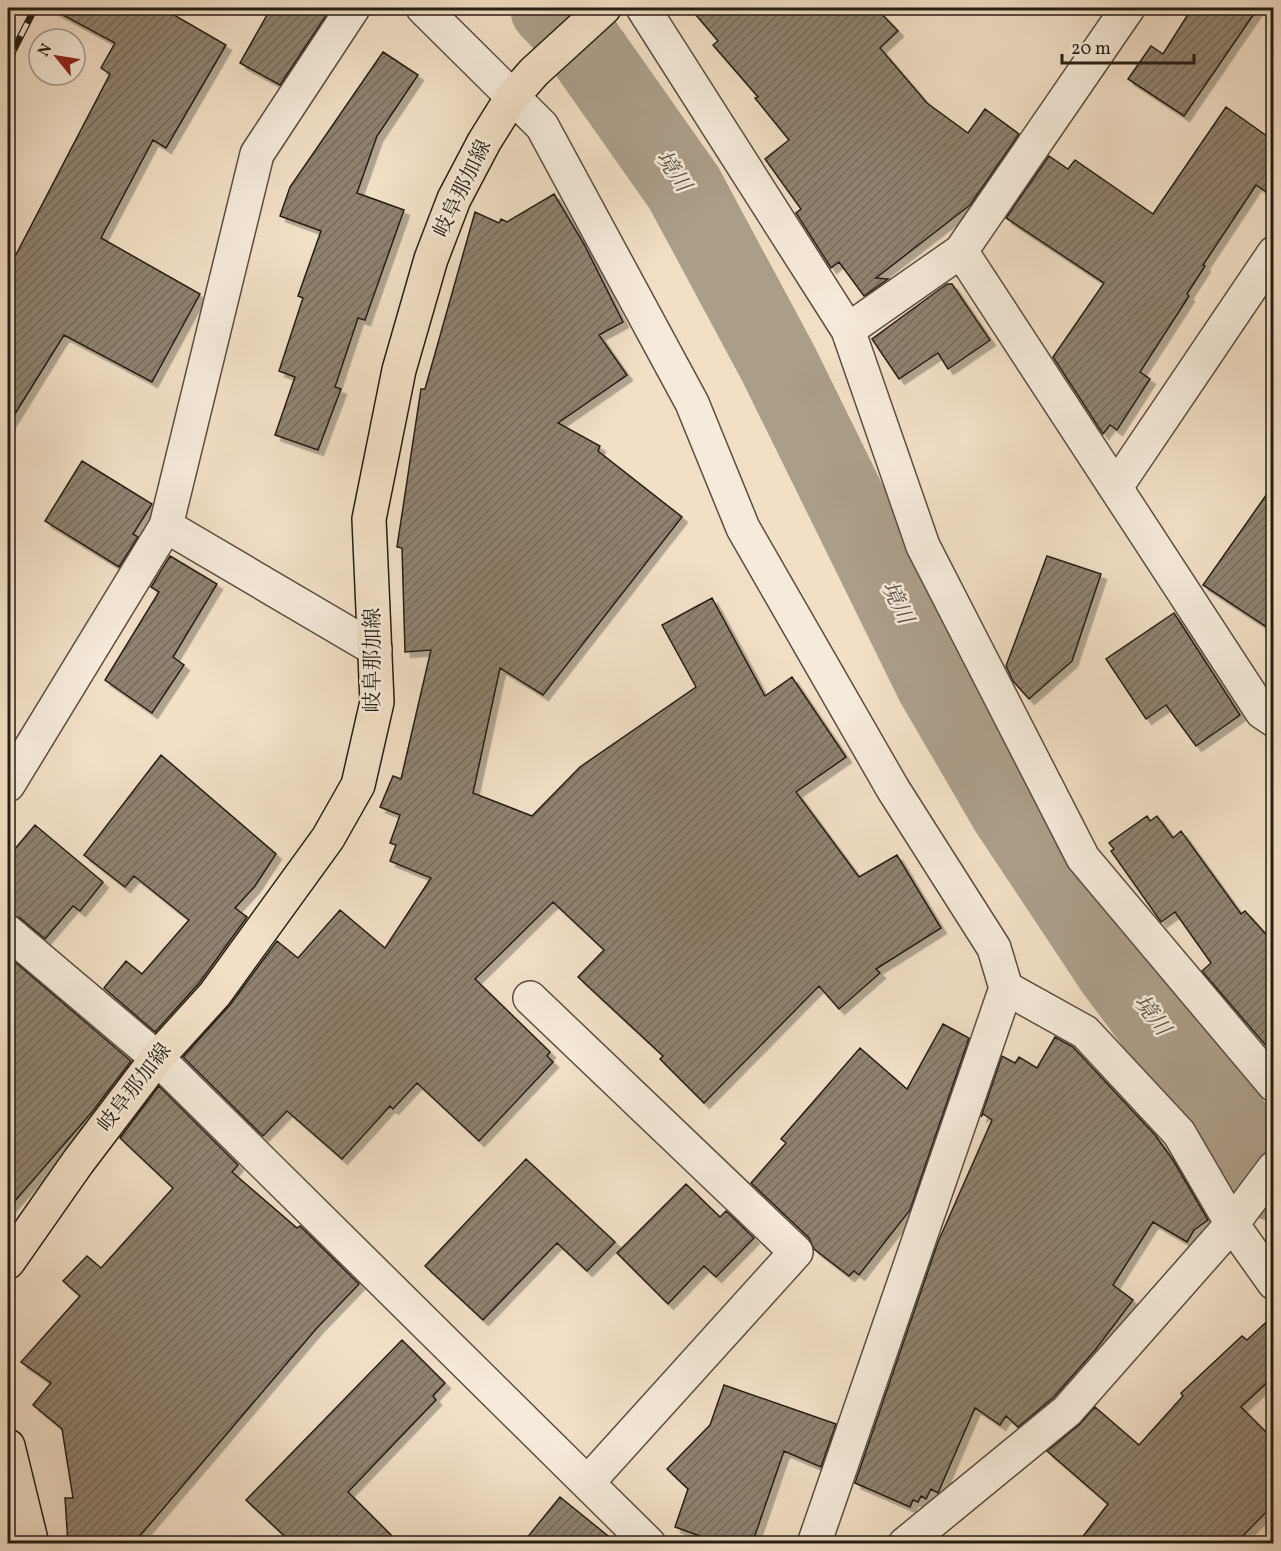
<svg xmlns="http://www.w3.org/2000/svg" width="1281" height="1551" viewBox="0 0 1281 1551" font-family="Vollkorn,'Noto Serif JP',serif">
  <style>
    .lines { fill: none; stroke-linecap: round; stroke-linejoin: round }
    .river { stroke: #ac9d89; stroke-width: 80 }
    .building { fill: url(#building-hatch); stroke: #271e13; stroke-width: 1.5; filter: url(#shadow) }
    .minor-casing { stroke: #5a4e40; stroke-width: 36 }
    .major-casing { stroke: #271e13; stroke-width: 36 }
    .minor { stroke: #f6eada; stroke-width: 33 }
    .major { stroke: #f1dfc6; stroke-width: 33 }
    .rail-casing { stroke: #271e13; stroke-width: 7 }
    .rail { stroke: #f6eada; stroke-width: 4.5; stroke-dasharray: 14; stroke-linecap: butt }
    .labels { text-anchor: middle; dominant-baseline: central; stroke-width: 5; stroke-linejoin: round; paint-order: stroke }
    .street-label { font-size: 21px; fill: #271e13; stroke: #f6eada }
    .water-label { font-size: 22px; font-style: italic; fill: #5c5142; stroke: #f6eada }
  </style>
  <defs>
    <pattern id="building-hatch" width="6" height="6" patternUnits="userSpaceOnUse" patternTransform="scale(1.5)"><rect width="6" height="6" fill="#908270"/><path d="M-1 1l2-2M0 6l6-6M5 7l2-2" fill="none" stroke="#766a5b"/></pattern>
    <filter id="shadow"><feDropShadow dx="5.5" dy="5.5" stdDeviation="0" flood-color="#0004"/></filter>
  </defs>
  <rect width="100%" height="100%" fill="#f1dfc6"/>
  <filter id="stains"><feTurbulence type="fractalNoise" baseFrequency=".00333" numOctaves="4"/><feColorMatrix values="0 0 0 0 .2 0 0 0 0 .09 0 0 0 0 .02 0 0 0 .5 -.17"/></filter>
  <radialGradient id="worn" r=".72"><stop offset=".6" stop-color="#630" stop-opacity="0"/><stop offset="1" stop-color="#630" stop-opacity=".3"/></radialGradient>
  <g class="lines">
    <path class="river" d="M550,8l27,28 107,152 94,175 158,321 74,127 107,161 157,209"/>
  </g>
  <path class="building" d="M50,8h112l64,37 -60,103 -13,-8 -52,98 99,56 -48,88 -88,-47 -56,90v-155l102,-196 -9,-6 14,-25z
    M271,8h60l-51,77 -40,-22z
    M690,8h186l22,23 -18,17 47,55 41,30 17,-24 34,25 -49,71 -94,73 12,1 -24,17 -25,-34 -8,6 -35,-55 5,-4 -36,-50 24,-19 -34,-42 3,-1 -45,-52 5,-4z
    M1192,8h66l-74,108 -56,-37 23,-33 12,8z
    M383,52l35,23 -41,61 -20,57 47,17 -39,110 -7,-2 -23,69 6,2 -23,61 -43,-15 20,-58 -16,-6 24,-73 -5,-2 23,-65 -41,-15 10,-29z
    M1226,107l48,34v56l-18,-12 -53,80 2,1 -18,28 2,2 -49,76 10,7 -33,51 -7,-5 -7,9 -50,-77 51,-74 -98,-65 43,-62 19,13 7,-9 78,54z
    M554,194l30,50 39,78 -24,13 28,40 -69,48 42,23 -2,5 84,66 -139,178 -43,-27 -27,125 59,23 48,-49 116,-80 -34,-62 50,-27 53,98 27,-19 54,80 -50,35 63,85 38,-22 44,73 -65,41 4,4 -41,36 -20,-23 -115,117 -44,-44 3,-3 -85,-79 26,-27 -51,-48 -78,77 75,73 -3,4 6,6 -74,79 -62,-58 -24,26 -3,-3 -48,53 -55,-48 -24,25 -80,-79 47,-52 47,-64 21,17 42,-48 45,38 46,-70 -41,-17 6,-16 -6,-2 10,-28 -20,-8 13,-31 8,3 30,-129 -26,2 -3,-104 -5,-1 24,-158h4l50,-177 24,11 2,-4 6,3z
    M947,284h5l38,56 -42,29 -10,-16 -39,26 -27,-40z
    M82,461l70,43 -19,30 5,3 -19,30 -74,-46z
    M1274,484v148l-71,-47z
    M170,556l47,28 -44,73 11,8 -32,48 -47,-33 54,-88 -8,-5z
    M1047,556l54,18 -29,87 -43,38 -16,-18 -7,-15z
    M1174,613l66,102 -44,31 -30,-41 -20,14 -40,-60z
    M161,755l115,99 -21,32 -20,22 12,9 -47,65 -45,50 -51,-44 22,-27 16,13 47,-54 -55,-44 -9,11 -41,-32z
    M1147,816l3,5 7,-5 16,22 8,-7 60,83 4,-3 29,32v112l-72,-84 9,-8 -36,-51 -14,10 -50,-71 3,-2 -5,-6z
    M35,825l68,57 -23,29 -7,-5 -28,33 -25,-21 -12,-4v-57z
    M8,956l123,105 -39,51 -84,97z
    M943,1024l26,14 -59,172 -51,65 -5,-4 -5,5 -35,-27 -5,-11 -58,-55 35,-40 -5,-4 79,-91 47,41z
    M1055,1037l18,10 82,88 18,25 35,60 -14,10 -7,12 -34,-20 -40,63 20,15 -37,49 -42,48 -36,30 -12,-11 -6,9 -25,-17 -37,85 -7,-4 -5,10 -5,-3 -3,6 -5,-2 -3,7 -55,-24 83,-241 54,-122 -9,-6 -2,3 21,-61 13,7 4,-6 18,11z
    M159,1086l79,79 -6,7 65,56 3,-2 59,58 -43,45 -183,215h-65l-3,-46h8l-11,-69 -29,-24 18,-22 -30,-21 59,-66 -17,-15 24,-25 14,12 72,-80 -53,-50z
    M526,1159l89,83 -28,29 -30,-28 -74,77 -58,-54z
    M686,1184l34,33 6,-6 28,27 -38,39 -12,-11 -36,38 -51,-51z
    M1274,1315v61l-33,31 33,33v64l-39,40h-158l31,-40 -61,-53 32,-26 16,-18 44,38 44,-49 -2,-3 61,-57 5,4z
    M402,1340l43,43 -12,13 3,4 -88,92 52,52h-107l-47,-44z
    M724,1385l112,39 -15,43 -37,-16 -32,93h-30l-47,-17 13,-38 -21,-20 43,-44z
    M560,1497l58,47h-96z"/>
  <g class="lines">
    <g class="minor-casing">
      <path id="minor" d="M423,8l119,118 150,277 51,125 150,261 101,159 12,40 -192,556
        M643,8l205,322 75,216 160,312 191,227
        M961,251l301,461 12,8
        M848,330l113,-79 167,-243
        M1116,487l158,-234
        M166,526l209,123
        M8,785l158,-259 91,-372 96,-146
        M8,932l149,126 492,486
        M1006,988l79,44 94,101 53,91 42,59
        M530,998l266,254 -208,230
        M905,1544l162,-133 165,-187 42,-56"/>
    </g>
    <g class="major-casing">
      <path id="major" d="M8,1262l70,-100 79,-104 58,-64 113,-156 30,-53 19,-83 -8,-183 30,-149 32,-111 23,-60 30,-57 28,-45 22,-25 70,-64
        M8,1446l24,98"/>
    </g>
    <use href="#minor" class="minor"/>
    <use href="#major" class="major"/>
    <g class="rail-casing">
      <path id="rail" d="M8,61l27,-53"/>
    </g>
    <use href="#rail" class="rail"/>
  </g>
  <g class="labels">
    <g class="street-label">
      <text transform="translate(463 189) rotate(-64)">岐阜那加線</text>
      <text transform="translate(373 660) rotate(-90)">岐阜那加線</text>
      <text transform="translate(135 1088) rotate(-52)">岐阜那加線</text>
    </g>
    <g class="water-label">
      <text transform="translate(672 172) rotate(56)">境川</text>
      <text transform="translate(896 603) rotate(64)">境川</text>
      <text transform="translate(1151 1016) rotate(53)">境川</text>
    </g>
  </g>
  <rect width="1281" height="1551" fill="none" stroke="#f1dfc6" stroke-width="30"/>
  <rect x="9" y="9" width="1263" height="1533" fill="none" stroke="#271e13" stroke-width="3"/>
  <rect x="15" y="15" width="1251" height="1521" fill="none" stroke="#271e13" stroke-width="1.5"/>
  <g transform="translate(57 57) rotate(300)"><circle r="28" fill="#f6eada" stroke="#a3988a" stroke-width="1.5"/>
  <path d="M0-4.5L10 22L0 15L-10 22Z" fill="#8f2418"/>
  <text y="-9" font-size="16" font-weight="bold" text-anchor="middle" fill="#271e13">N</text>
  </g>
  <path d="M1062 54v9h132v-9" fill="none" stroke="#271e13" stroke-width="3"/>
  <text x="1071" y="54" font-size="18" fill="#271e13" stroke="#f6eada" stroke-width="4.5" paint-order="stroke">20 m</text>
  <rect width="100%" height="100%" filter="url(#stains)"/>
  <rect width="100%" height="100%" fill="url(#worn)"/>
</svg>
